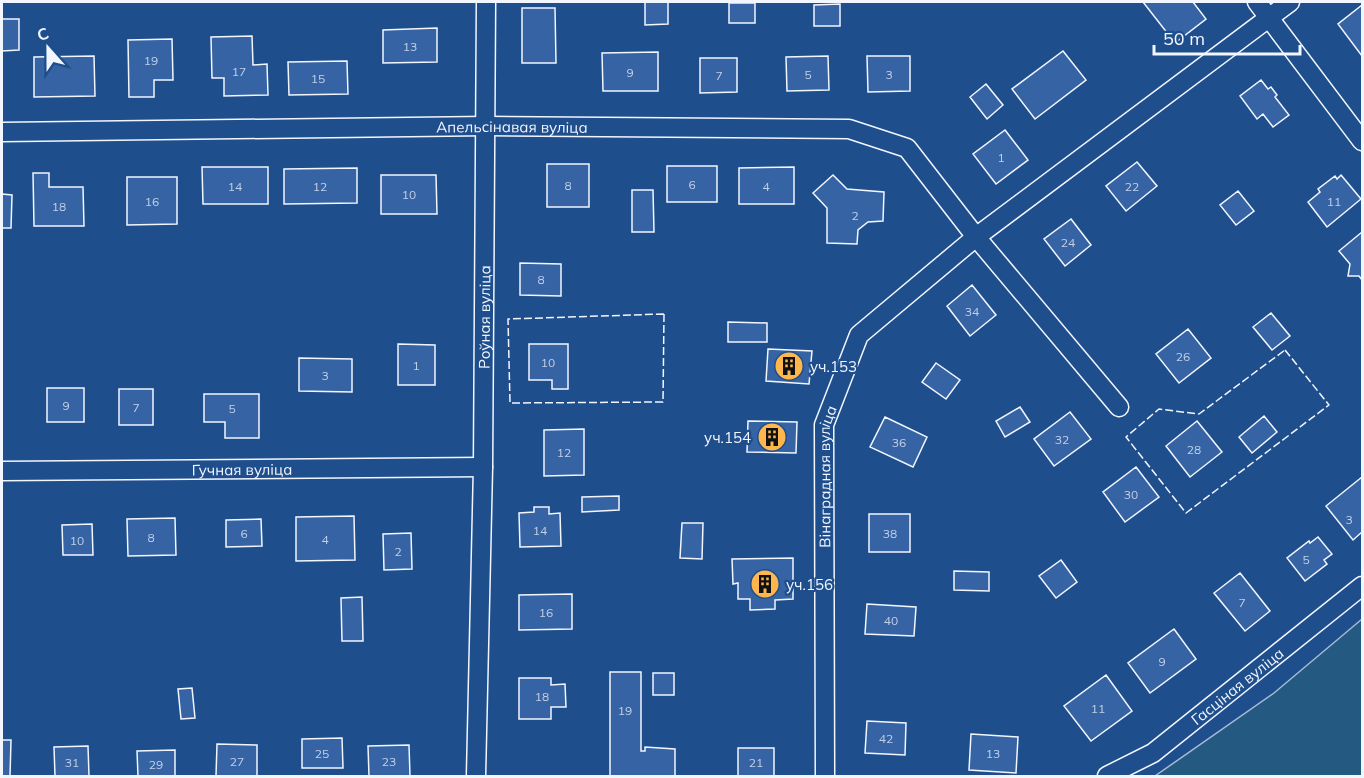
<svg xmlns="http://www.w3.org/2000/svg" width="1364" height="778" viewBox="0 0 1364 778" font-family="Mulish,sans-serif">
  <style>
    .green { fill: #245a82; stroke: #a8bbd7; stroke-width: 1.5 }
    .building { fill: #3563a3; stroke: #f2f6ff; stroke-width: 1.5 }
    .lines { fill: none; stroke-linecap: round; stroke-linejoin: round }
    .street-casing { stroke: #f2f6ff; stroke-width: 21 }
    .street { stroke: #1f4e8c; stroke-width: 18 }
    .fence { stroke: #f2f6ff; stroke-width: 1.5; stroke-dasharray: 8 3; stroke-linecap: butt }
    .labels { text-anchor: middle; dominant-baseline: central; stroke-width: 4.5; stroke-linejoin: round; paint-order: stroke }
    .number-label { font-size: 12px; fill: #c3d1e8 }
    .street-label { font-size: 15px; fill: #f2f6ff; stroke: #1f4e8c }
    .poi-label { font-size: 15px; fill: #f2f6ff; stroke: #1f4e8c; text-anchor: start }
  </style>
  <rect width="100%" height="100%" fill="#1f4e8c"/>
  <path class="green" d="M1362,619v157h-207l119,-83z"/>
  <path class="building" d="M645,2h23v22l-23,1z
    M1143,2h50l13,17 -31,24z
    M729,3h26v20h-26z
    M840,4v22h-26v-21z
    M1362,5v51l-24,-32z
    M522,8h33l1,55h-34z
    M2,19h17v31l-17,1z
    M437,28v34l-54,1v-33z
    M252,36l1,29 14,-1 1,31 -44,1v-18h-12l-1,-41z
    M172,39l1,41h-19v17h-25l-1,-57z
    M1063,51l23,29 -51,39 -23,-30z
    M658,52v39h-55l-1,-38z
    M94,56l1,40 -61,1v-40z
    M828,56l1,34 -42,1 -1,-34z
    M867,56h43v35l-42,1z
    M700,58h37v34l-37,1z
    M347,61l1,33 -59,1 -1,-33z
    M1261,80l7,9 3,-2 6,8 -2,2 14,18 -16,12 -10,-13 -6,5 -17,-23z
    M986,84l17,21 -16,14 -17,-22z
    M1005,130l23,30 -32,24 -23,-30z
    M1137,162l20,24 -31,25 -20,-25z
    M547,164h42v43h-42z
    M667,166h50v36h-50z
    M202,167h66v37h-65z
    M794,167v37h-55v-36z
    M357,168v35l-73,1v-35z
    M33,173h16v14h34l1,39h-50z
    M381,175h55l1,39h-56z
    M833,175l14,14 37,3 -1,29 -15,1 -10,8 -1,14 -30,-1v-35l-14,-15z
    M1341,175l20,24 -34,28 -19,-25 12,-10 -2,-3 17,-13 2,3z
    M127,177h50v47l-50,1z
    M632,190h21l1,42h-22z
    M1238,191l16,20 -18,14 -16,-20z
    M2,194l10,1 -1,33h-9z
    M1071,219l20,26 -26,21 -21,-27z
    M1362,232v48l-3,-4h-11l2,-12 -11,-13z
    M520,263l41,1v32l-41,-1z
    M972,285l24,30 -26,21 -23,-30z
    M1271,313l19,23 -18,14 -19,-23z
    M728,322l39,1v19h-39z
    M1188,329l23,29 -32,25 -23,-29z
    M398,344l37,1v40h-37z
    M529,344h39v45h-16v-9h-23z
    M768,349l44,2 -3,33 -43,-3z
    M299,358l53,1v33l-53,-1z
    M936,363l24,17 -14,19 -24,-17z
    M47,388h37v34h-37z
    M119,389h34v36h-34z
    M204,394h55v44h-34v-16h-21z
    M1020,407l10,15 -25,15 -9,-16z
    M1070,412l21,27 -37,27 -20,-27z
    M1264,416l13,16 -25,21 -13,-16z
    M885,417l42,20 -14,30 -43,-20z
    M748,421l49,1 -1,31 -49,-1z
    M1197,421l25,31 -32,25 -24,-31z
    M584,429v46l-40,1v-46z
    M1136,467l23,30 -34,25 -22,-30z
    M1362,477v55l-9,8 -27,-34z
    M619,496v14l-37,2v-15z
    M534,507h15v7l11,-1 1,33 -41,1 -1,-34 15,-1z
    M869,514h41v38h-41z
    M354,516l1,44 -59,1v-44z
    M175,518l1,37 -48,1 -1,-37z
    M261,519l1,27 -36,1v-27z
    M682,523h21l-1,36 -22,-1z
    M92,524l1,31h-30l-1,-30z
    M411,533l1,36 -28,1 -1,-36z
    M1318,537l14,17 -8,6 3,4 -22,17 -18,-23 22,-17 1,2z
    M793,558v41l-18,1v9l-25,1v-11h-12v-16l-5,1 -1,-25z
    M1061,560l16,22 -21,16 -17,-22z
    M954,571l35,1v19l-35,-1z
    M1240,573l30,38 -25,20 -31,-38z
    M572,594v35l-53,1v-35z
    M362,597l1,44h-21l-1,-43z
    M867,604l49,3 -2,29 -49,-2z
    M1174,629l22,30 -46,34 -22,-30z
    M610,672h31v79h4v-4l30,2v27h-65z
    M653,673h21v22h-21z
    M1106,675l26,36 -41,30 -27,-35z
    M519,678h32v7l14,-1 1,23h-15v12h-32z
    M192,688l3,30 -14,1 -3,-30z
    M867,721l39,2 -1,32 -40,-2z
    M971,734l47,3 -2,36 -47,-3z
    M342,738l1,30h-41v-29z
    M2,740h9l-1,36h-8z
    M217,744l40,1v31h-41z
    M409,745l1,31h-41l-1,-30z
    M88,746l1,30h-34l-1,-29z
    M738,748h36v28h-36z
    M175,750v26h-37l-1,-25z"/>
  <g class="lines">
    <g class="street-casing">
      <g id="street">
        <path d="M1257,2l105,139"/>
        <path id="s1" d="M2,132l485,-6 362,3 58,19 69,89 143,170"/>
        <path id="s2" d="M2,471l481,-4"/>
        <path id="s3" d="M476,776l7,-309 3,-465"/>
        <path id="s4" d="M825,776l-1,-351 35,-90 117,-98 314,-235"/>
        <path id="s5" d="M1107,776l46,-23 209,-167"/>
      </g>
    </g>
    <use href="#street" class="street"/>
    <path class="fence" d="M664,314l-1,88 -153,1 -2,-84z
      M1285,350l44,55 -143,108 -60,-76 33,-28 40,5z"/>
  </g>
  <defs>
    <g id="building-disc" transform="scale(1.5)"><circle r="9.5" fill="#ffb74d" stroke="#1f4e8c"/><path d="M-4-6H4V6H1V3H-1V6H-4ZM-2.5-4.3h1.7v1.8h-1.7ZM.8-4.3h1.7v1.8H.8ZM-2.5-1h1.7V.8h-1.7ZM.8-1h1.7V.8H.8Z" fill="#111"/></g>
  </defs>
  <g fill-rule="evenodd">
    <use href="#building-disc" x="789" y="366"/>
    <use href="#building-disc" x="772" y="437"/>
    <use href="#building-disc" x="765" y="584"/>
  </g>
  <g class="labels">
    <g class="number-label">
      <text x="410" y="46">13</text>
      <text x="151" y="60">19</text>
      <text x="239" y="71">17</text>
      <text x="630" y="72">9</text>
      <text x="808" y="74">5</text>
      <text x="889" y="74">3</text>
      <text x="719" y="75">7</text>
      <text x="318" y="78">15</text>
      <text x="1001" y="157">1</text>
      <text x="692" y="184">6</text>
      <text x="568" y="185">8</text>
      <text x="235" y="186">14</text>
      <text x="320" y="186">12</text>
      <text x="766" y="186">4</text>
      <text x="1132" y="186">22</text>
      <text x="409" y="194">10</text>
      <text x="152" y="201">16</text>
      <text x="1334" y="201">11</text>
      <text x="59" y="206">18</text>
      <text x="855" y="215">2</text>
      <text x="1068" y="242">24</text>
      <text x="541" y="279">8</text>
      <text x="972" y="311">34</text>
      <text x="1183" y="356">26</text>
      <text x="548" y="362">10</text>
      <text x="416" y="365">1</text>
      <text x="325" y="375">3</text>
      <text x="66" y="405">9</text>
      <text x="136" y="407">7</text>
      <text x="232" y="408">5</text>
      <text x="1062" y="439">32</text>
      <text x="899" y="442">36</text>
      <text x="1194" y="449">28</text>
      <text x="564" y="452">12</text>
      <text x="1131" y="494">30</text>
      <text x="1349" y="519">3</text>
      <text x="540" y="530">14</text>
      <text x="244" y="533">6</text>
      <text x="890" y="533">38</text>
      <text x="151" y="537">8</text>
      <text x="325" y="539">4</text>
      <text x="77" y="540">10</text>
      <text x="398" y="551">2</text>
      <text x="1306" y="559">5</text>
      <text x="1242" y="602">7</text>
      <text x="546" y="612">16</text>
      <text x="891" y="620">40</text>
      <text x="1162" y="661">9</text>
      <text x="542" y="696">18</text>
      <text x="1098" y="708">11</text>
      <text x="625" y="710">19</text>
      <text x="886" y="738">42</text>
      <text x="322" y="753">25</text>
      <text x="993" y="753">13</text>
      <text x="237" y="761">27</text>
      <text x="389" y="761">23</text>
      <text x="72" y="762">31</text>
      <text x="756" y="762">21</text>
      <text x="156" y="764">29</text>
    </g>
    <g class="street-label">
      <text stroke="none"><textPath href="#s1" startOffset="510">Апельсінавая вуліца</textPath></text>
      <text stroke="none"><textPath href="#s3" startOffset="459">Роўная вуліца</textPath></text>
      <text stroke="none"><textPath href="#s2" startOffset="240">Гучная вуліца</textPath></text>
      <text stroke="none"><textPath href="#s4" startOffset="300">Вінаградная вуліца</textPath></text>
      <text stroke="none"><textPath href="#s5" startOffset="159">Гасціная вуліца</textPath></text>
    </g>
    <g class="poi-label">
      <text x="810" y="366">уч.153</text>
      <text x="751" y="437" text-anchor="end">уч.154</text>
      <text x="786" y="584">уч.156</text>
    </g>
  </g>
  <rect width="1364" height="778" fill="none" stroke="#f2f6ff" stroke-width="6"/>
  <g transform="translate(48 48) rotate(339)" stroke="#1f4e8c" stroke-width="4.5" paint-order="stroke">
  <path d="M0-4.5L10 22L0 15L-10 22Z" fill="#f2f6ff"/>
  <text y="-9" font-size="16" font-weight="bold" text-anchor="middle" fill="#f2f6ff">С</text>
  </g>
  <path d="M1154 45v9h146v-9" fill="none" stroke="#f2f6ff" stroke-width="3"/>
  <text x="1163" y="45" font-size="18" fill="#f2f6ff" stroke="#1f4e8c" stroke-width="4.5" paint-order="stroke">50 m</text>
</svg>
